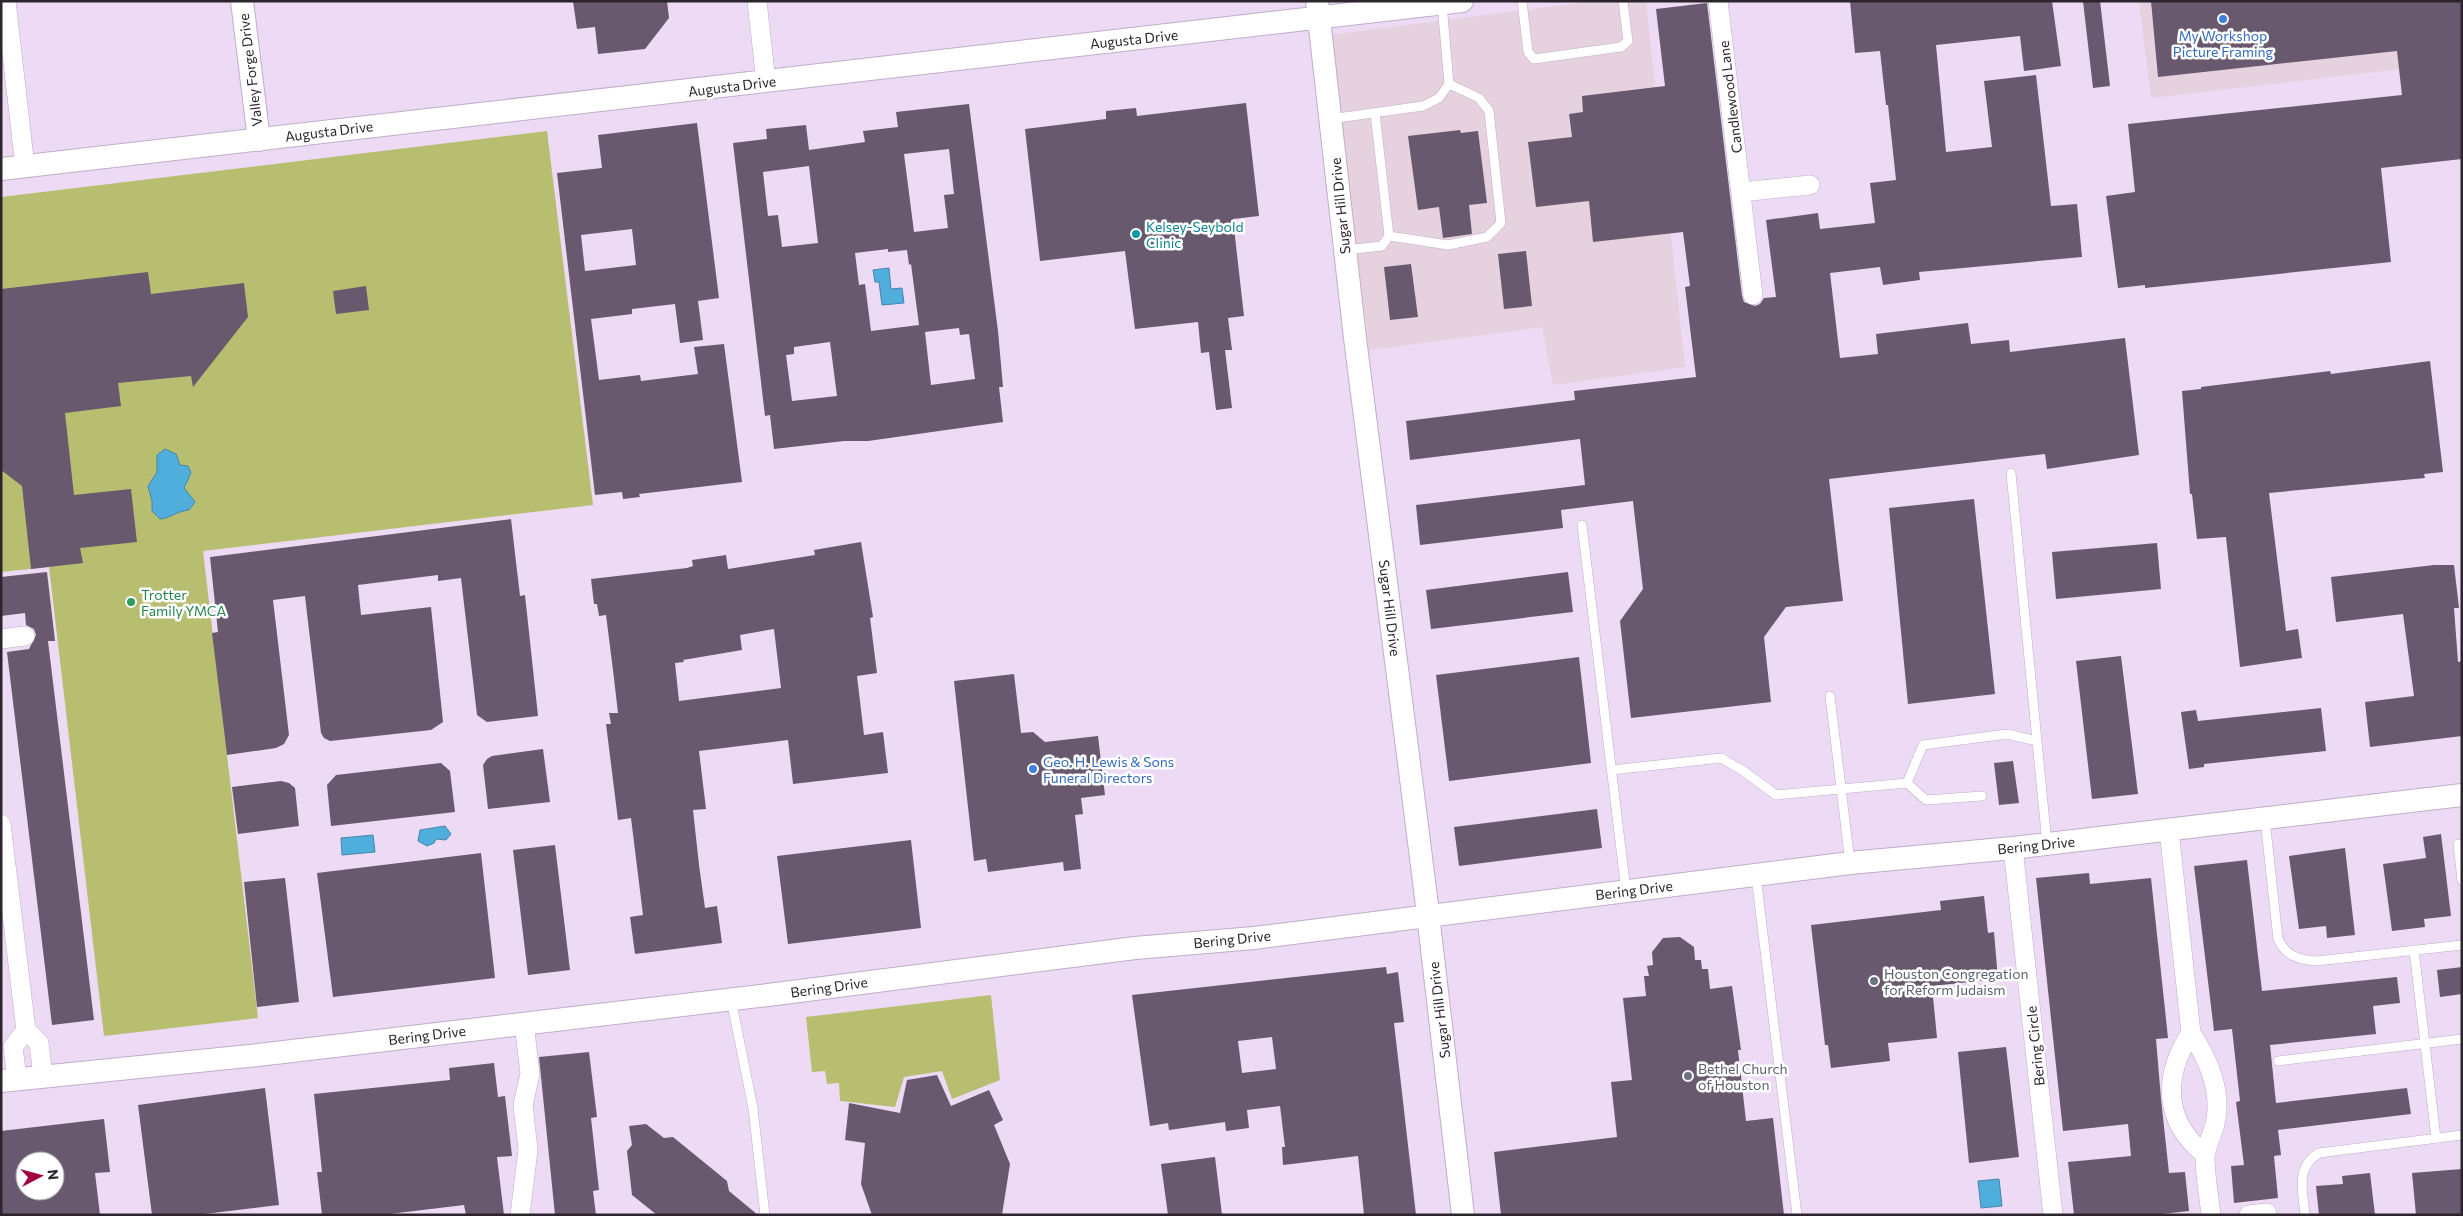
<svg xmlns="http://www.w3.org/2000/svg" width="2463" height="1216" viewBox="0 0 2463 1216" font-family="Commissioner,sans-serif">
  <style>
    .commercial { fill: #e6d1de }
    .green { fill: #b8be70 }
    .water { fill: #50aedd; stroke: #4585a8 }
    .building { fill: #69596f; fill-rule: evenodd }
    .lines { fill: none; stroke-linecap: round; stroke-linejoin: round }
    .service-casing { stroke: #c0adc6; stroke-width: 10 }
    .minor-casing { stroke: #c0adc6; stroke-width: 20 }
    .tertiary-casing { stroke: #c0adc6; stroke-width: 24 }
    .service { stroke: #fff; stroke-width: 9 }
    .minor { stroke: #fff; stroke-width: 19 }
    .tertiary { stroke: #fff; stroke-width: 22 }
    .shop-dot { fill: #3f7fe0; stroke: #fff; stroke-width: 2 }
    .culture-dot { fill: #0f9aa8; stroke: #fff; stroke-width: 2 }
    .leisure-dot { fill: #2e9e5b; stroke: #fff; stroke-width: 2 }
    .worship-dot { fill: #6b7280; stroke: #fff; stroke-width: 2 }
    .labels { text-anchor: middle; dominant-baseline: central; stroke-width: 5; stroke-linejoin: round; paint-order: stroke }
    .shop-label { font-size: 14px; fill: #366cbe; stroke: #fff }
    .street-label { font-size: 14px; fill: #2c252e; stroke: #fff }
    .culture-label { font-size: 14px; fill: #0d838f; stroke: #fff; text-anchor: start }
    .leisure-label { font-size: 14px; fill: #27864d; stroke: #fff; text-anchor: start }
    .worship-label { font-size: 14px; fill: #5b616d; stroke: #fff; text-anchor: start }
  </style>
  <rect width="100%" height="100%" fill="#eddaf4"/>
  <path class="commercial" d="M1595,1h51l39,366 -132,18 -11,-58 -173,23 -39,-315z
    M2139,1h323v61l-311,36z"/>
  <path class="green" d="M547,131l46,374 -390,46 55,467 -154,18 -55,-469 -48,5v-375z
    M991,995l9,85 -48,19 -10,-28 -38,6 -9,30 -55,-6 -1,-18 -12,1 -2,-13 -13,1 -6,-55z"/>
  <path class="water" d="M889,268l2,21 11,-1 2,15 -22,2 -3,-23h-4l-2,-12z
    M165,449l11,5 4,11 8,1 3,7 -7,15 11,14 -6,8c-12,1 -18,8 -29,9l-8,-8v-10l-4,-15 9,-14v-17z
    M445,826l6,8 -5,6 -10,-1 -2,4 -7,3 -9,-5 2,-11z
    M373,835l2,17 -33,3 -1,-17z
    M1999,1179l3,27 -21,2 -3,-27z"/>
  <path class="building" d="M573,1h94l2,17 -24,31 -47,5 -3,-27 -18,2z
    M1850,1h202l9,65 -37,5 -4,-35 -84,9 10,107 46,-5 -8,-66 52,-6 15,131 26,-2 5,53 -163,15 1,8 -37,5 -3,-18 -50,6 10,85 38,-4 -2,-20 92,-11 3,21 38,-4 1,12 115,-14 14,117 -92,14 -2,-15 -216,25 14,122 -57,6 -22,30 7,65 -140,16 -11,-97 23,-32 -10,-88 -72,9 2,18 -143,17 -4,-40 169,-20 -5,-46 -170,21 -4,-39 169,-21 -1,-9 122,-14 -11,-90 5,-1 -7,-54 -90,10 -4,-41 -53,6 -8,-65 44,-5 -3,-23 14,-2 -1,-16 83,-10 -9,-77 51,-6 35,293 2,6 11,4 5,-2 4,-6 12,-1 -10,-77 52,-7 2,16 55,-6 -5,-40 26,-3 -8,-75h-2l-6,-54 -25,2z
    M2083,1h17l10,85 -17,2z
    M2151,1h311v158l-81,9 10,94 -246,26v-3l-27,3 -12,-92 29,-4 -7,-68 274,-29 -5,-44 -239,26z
    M1246,103l13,113 -26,3 11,97 -16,2 4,32h-7l7,58 -16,2 -7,-58 -8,1 -3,-31 -63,7 -10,-78 -85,10 -15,-132 81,-10v-8l30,-3 1,8z
    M969,104l29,227 5,56h-4l4,35 -135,19h-24l-70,8 -4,-34 -5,1 -32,-273 34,-4 -1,-10 40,-4 3,25 56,-8 -2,-11 35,-4 -2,-15zM949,149l5,45 -10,1 4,33 -34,4 -10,-78zM809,166l9,77 -36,4 -4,-32 -10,1 -5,-44zM888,249v3l19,-2 2,15 2,-1 8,61 -48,6 -6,-47 -6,1 -4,-32zM959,328l1,7 9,-1 6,45 -44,6 -6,-53zM830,342l7,54 -45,5 -6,-46 8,-1v-7z
    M697,123l22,175 -21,3 5,39 -23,3 -5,-39 -43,5v5l-41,5 8,61 41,-5 1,6 57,-7 -4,-27 30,-3 18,138 -103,12 1,3 -17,2 -1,-7 -27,3 -38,-322 45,-5 -4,-33zM632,229l4,36 -51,6 -4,-36z
    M1460,130l1,3 17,-2 9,72 -18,2 3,29 -29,4 -4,-31 -21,3 -10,-74z
    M1526,251l6,55 -28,3 -6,-55z
    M1411,264l7,53 -28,3 -6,-53z
    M148,272l3,22 93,-11 4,34 -55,70 -2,-11 -73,7 3,23 -56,7 9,82 57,-6 6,53 -57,6 3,15 -52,6 -9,-83 -21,-16v-181z
    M366,286l3,24 -33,4 -3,-23z
    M2430,361l13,111 -19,2 1,4 -156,15 17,138 12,-2 4,29 -62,9 -14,-130 -29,2 -5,-45h-2l-8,-103 19,-2v-2l129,-16 1,3z
    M1974,499l21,195 -87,10 -19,-196z
    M511,519l9,77 5,-1 13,121 -51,6 -10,-7 -16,-137 -23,3v-6l-80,10 3,30 70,-8 12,115 -12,8 -101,11 -6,-3 -3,-5 -16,-137 -32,4 16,135 -5,9 -8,4 -49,7 -15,-122 6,-1 -8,-75z
    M861,542l12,75 -3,1 7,55 -20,3 7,59 19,-3 5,41 -95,11 -5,-44 -89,11 7,58 -13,1 6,55 6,43 12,-2 5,37 -87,11 -5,-37 13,-2 -12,-97 -13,2 -12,-96h5l-2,-11h9l-5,-43 -7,-55 -7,1 -2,-12h-3l-3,-25 96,-11 6,-2 -1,-6 34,-5 2,14 87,-14 -1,-5zM774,629l7,59 -102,13 -4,-38 9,-1 -1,-2 59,-10 -2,-15z
    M2157,543l4,46 -105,10 -4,-47z
    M2434,565h20l5,43h-5l4,54 4,-1v75l-92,11 -5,-45 49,-6 -11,-82 -67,8 -5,-45z
    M47,572l8,69h-7l46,379 -42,5 -45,-373 22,-3 7,-14 -2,-6 -8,-4 -1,-12 -24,3v-39z
    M1568,572l5,40 -142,17 -5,-39z
    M2121,656l17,138 -46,5 -16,-138z
    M1579,657l12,106 -142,18 -13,-106z
    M1014,674l7,59 12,-1 12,10 53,-6 7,59 -24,3 2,16 -8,1 6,54 -17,2 -1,-9 -75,10 -2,-13 -12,2 -20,-180z
    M2321,708l5,43 -122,13v3l-15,2 -8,-57 15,-2 2,11z
    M543,749l7,53 -62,7 -5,-44 4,-6 5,-3z
    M2013,761l6,42 -20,2 -5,-42z
    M441,763l9,8 5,41 -124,14 -4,-41 9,-10z
    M281,781l8,2 6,5 4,38 -61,8 -6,-47z
    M1597,809l5,39 -143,18 -5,-39z
    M2441,834l10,82 -27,3 1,8 -33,4 -9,-67 43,-6 -3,-21z
    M911,840l10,88 -133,16 -11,-88z
    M555,845l15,125 -42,5 -15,-125z
    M2345,848l10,87 -28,3 -1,-12 -27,3 -10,-73z
    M481,853l14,125 -162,19 -16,-124z
    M2247,860l15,131 135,-14 3,26 -27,3 3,28 -106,11 6,58 131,-15 4,26 -133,16 3,25 -7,1 4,42 -44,5 -3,-37 13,-1 -8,-63 4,-1 -8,-72 -18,2 -20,-165z
    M2089,873l1,11 61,-6 17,160 -12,1 5,60 8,74 16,-1 4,39 -36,4h-79l-6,-53 63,-6 -3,-32 -65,7 -27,-253z
    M285,878l14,124 -42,5 -13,-125z
    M1984,896l4,37 6,-1 4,47 -66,7 5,52 -49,5 2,18 -59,7 -3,-23h-3l-14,-120 130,-15 -1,-9z
    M1680,937l14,10 1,13h6l1,9h6l2,20 22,-3 9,64h-3l8,71 27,-3 11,97h-283l-7,-63 123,-15 -6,-55 21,-2 -9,-82 23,-2 -2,-20h5l-2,-10 6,-1 -1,-13 11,-14z
    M1386,967l1,7 11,-2 6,50 -10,1 22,192h-52l-6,-59 -75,9 -1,-18h3l-5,-41 -33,4 2,18 -23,3 -1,-9 -56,8 -1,-7 -18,3 -18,-131zM1272,1037l4,32 -34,4 -4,-32z
    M2462,967v27l-22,3 -3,-27z
    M2006,1047l13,110 -50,6 -11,-111z
    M589,1052l8,65 -6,1 8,72 -6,1 3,24h-41l-16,-158z
    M494,1063l4,34 7,-1 7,60 -15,1 7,58h-38l-2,-10 -83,10h-59l-5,-43h5l-8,-78 136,-14 -1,-12z
    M937,1075l14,31 38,-16 14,30 -9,5 16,39 -8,51h-130l-11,-31 4,-41 -20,-3 4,-37 51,10 7,-33z
    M265,1088l14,117 -83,10h-44l-14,-110z
    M104,1119l6,53 -15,1 5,42h-99v-84zM25,1161h30v30h-30z
    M646,1124l18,14 9,-1 54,44 2,10 29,24h-101l-25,-20 -5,-44 5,-6 -3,-19z
    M1215,1157l7,58h-54l-7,-51z
    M2462,1169v46h-46l-4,-42z
    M2370,1173l5,42h-56l-3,-29 27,-2 -1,-8z"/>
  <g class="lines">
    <g class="service-casing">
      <path id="service" d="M1522,1l6,51 6,7 87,-12 7,-6 -5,-40
        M1330,119l93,-13 16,-8 10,-14 -7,-80
        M1389,236l59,9 39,-8 14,-14 -12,-112 -10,-13 -30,-14
        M1346,250l36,-4 7,-10 -14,-123
        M2011,473l36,371
        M1582,525l44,366
        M1830,696l20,167
        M1612,770l109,-12 21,12 34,25 131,-12 19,17 56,-4
        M1907,783l16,-38 84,-11 30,7
        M2265,819l13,120c8,17 21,21 39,22l145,-16
        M2458,844l4,36
        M1756,876l41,339
        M2414,950l22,188
        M731,999l22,109 12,107
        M2278,1061l184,-22
        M2305,1215c-2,-23 -10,-48 14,-62l143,-18"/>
    </g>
    <g class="minor-casing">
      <path id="minor" d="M6,1l19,166
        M757,1l9,81
        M1718,1l35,294
        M1741,192l69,-7
        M1,639l24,-3
        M1,824l25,206 13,13 4,33
        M2169,830l22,203
        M2013,848l40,367
        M17,1079l-4,-32 13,-17
        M2204,1154c-41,-34 -41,-78 -13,-121 17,26 32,58 24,91 -2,9 -10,25 -10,33 0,19 4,39 6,58
        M520,1215l8,-65 -5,-45 7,-31 -6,-51
        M2249,1215l18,-2"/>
    </g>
    <g class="tertiary-casing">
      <path id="tertiary" d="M242,1l17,139
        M1317,1l38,337 70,551 38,326
        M1,169l1461,-168
        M1,1081l257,-26 510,-60 367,-47 119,-10 596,-75 163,-15 449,-53"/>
    </g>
    <use href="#service" class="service"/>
    <use href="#minor" class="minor"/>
    <use href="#tertiary" class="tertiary"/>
  </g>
  <g class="shop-dot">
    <circle cx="2223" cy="19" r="5"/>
    <circle cx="1033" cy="769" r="5"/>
  </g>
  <circle class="culture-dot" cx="1136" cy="234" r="5"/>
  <circle class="leisure-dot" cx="131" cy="602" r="5"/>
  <g class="worship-dot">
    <circle cx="1874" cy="981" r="5"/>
    <circle cx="1688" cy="1076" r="5"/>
  </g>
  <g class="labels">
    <g class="shop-label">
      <text x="2223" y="35">My Workshop<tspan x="2223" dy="16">Picture Framing</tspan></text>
      <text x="1043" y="761" text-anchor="start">Geo. H. Lewis &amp; Sons<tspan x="1043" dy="16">Funeral Directors</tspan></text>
    </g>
    <g class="street-label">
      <text transform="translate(1134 39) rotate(-6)">Augusta Drive</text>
      <text transform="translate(250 70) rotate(-97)">Valley Forge Drive</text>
      <text transform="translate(732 86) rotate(-7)">Augusta Drive</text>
      <text transform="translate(1730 97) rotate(-97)">Candlewood Lane</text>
      <text transform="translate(329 131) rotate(-7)">Augusta Drive</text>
      <text transform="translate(1340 206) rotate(-96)">Sugar Hill Drive</text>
      <text transform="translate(1390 608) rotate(83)">Sugar Hill Drive</text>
      <text transform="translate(2036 845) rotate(-6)">Bering Drive</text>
      <text transform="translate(1634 890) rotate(-7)">Bering Drive</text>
      <text transform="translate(1232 939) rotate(-6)">Bering Drive</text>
      <text transform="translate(829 987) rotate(-8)">Bering Drive</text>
      <text transform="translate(1439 1010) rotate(-97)">Sugar Hill Drive</text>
      <text transform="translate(427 1035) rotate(-7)">Bering Drive</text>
      <text transform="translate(2035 1046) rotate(-96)">Bering Circle</text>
    </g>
    <g class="culture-label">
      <text x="1146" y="226">Kelsey-Seybold<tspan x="1146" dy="16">Clinic</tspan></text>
    </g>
    <g class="leisure-label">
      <text x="141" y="594">Trotter<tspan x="141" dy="16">Family YMCA</tspan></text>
    </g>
    <g class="worship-label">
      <text x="1884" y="973">Houston Congregation<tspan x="1884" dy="16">for Reform Judaism</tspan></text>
      <text x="1698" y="1068">Bethel Church<tspan x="1698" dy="16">of Houston</tspan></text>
    </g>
  </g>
  <rect width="2463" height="1216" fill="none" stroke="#2c252e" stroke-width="5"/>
  <g transform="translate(40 1176) rotate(84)"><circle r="24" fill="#ffffff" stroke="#aba8ab"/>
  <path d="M0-4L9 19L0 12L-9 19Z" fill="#a10340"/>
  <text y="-8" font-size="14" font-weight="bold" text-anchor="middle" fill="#2c252e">N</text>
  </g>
</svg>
